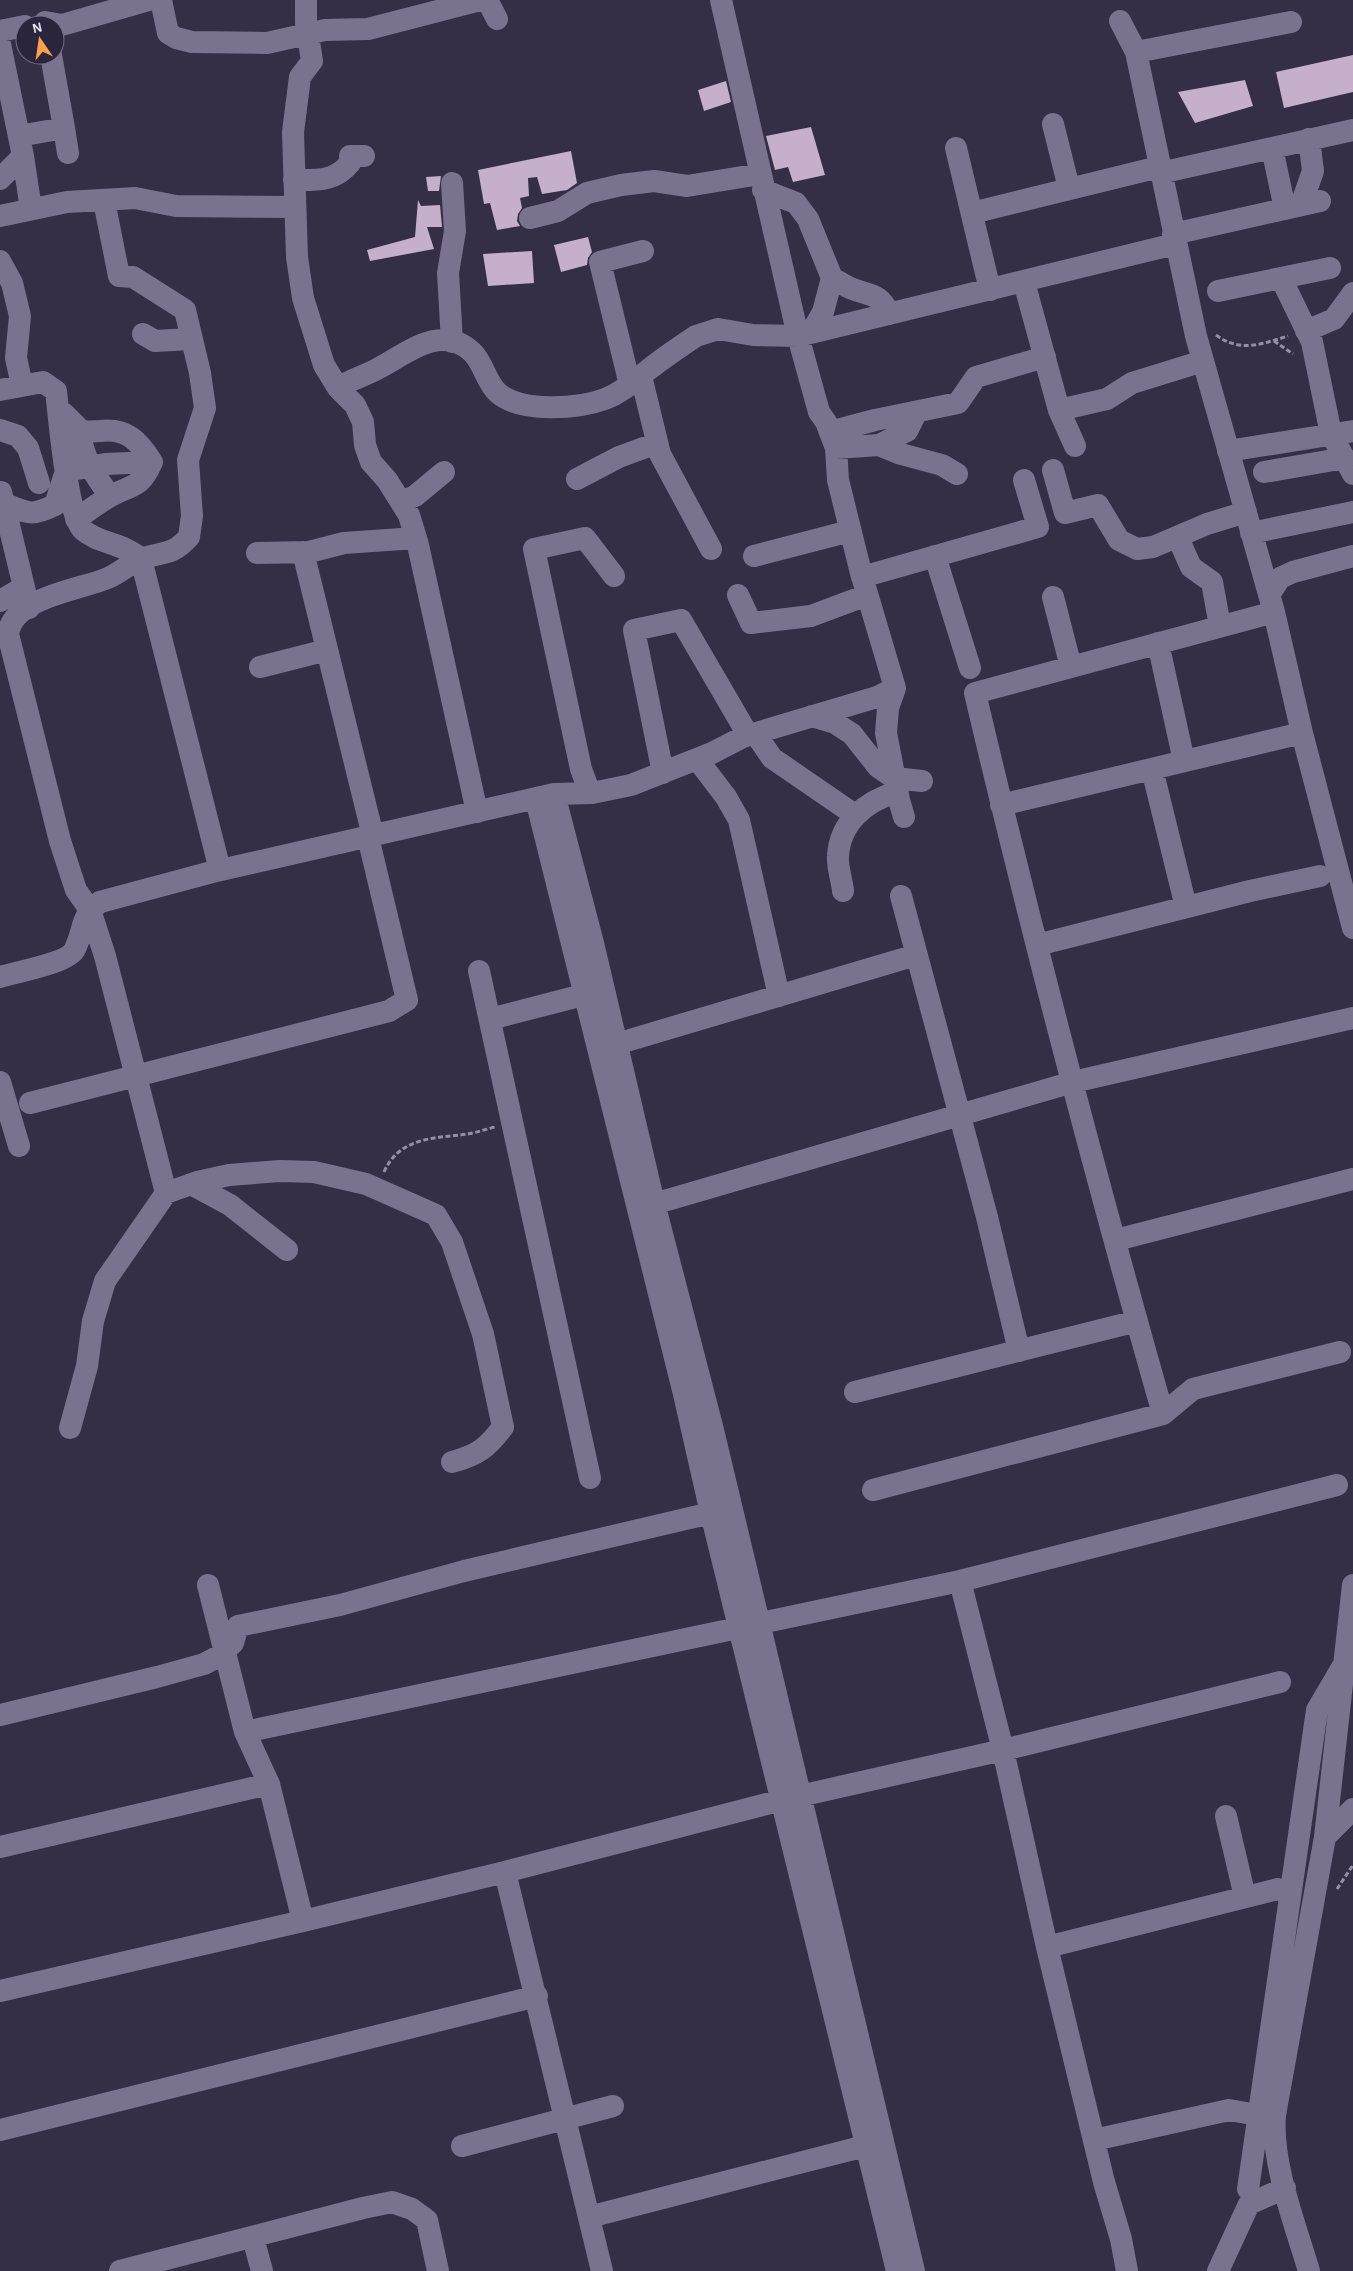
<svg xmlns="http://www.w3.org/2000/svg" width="1353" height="2271" viewBox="0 0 1353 2271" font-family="'Alegreya Sans',sans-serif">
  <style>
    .building { fill: #c5afca }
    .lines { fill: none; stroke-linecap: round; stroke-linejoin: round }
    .path { stroke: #948fa3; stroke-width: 3; stroke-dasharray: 5 2.5; stroke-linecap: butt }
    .minor { stroke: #7a7390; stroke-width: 22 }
  </style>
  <rect width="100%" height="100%" fill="#342e46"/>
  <path class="building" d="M1353,55v37l-69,16 -8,-36z
    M1245,80l8,26 -58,17 -17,-31z
    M726,81l5,21 -27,9 -6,-21z
    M811,127l14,48 -32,7 -5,-15 -13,3 -9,-34z
    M571,151l6,32 -10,7 -25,4 -5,-17 -9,1 1,18 -9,2 2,10 -4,6 -1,7 3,5 -23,4 -7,-27 -6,1 -6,-34z
    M441,176l-2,15h-11l-2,-14z
    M418,200l3,6 19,-1 2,22h-15l7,22 -64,12 -3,-11 48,-13z
    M588,237l4,15 -4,6 -1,7 -26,7 -7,-27z
    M532,251l2,32 -46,3 -5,-32z"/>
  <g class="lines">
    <path class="path" d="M1216,335c24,18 46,9 72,1
      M1274,341l19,13
      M384,1172c14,-32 45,-34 76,-37 12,-1 23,-5 35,-8
      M1337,1889l16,-24"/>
    <path class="minor" d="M161,0l7,33 8,5 16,4 75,1 58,-13 43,-1 112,-29
      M306,0v22l6,39 -12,16 -7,55 4,125 6,41 21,67 14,23 17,17 8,17 2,23 6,17 16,18 22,35 9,30 59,267
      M487,0l10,19
      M721,0l77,336 377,-92
      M1120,21l16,31 60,284 78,276 28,121 51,195
      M45,22l17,3 87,-25
      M0,31l25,-5
      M0,44l23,112 -23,23
      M1136,52l155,-30
      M51,55l13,73
      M1053,124l16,64
      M19,136l45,-8 4,25
      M956,148l34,142
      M1272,148l13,61
      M23,156l8,53
      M1160,173l193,-43
      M294,180c22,0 41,2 56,-17v-7h14
      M763,190l33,13 12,16 24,59c6,3 12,7 18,10 19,8 30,4 39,26
      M1301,205l12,-34 -4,-32
      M972,213l187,-46
      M0,216l67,-14 68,-4 41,8 119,1
      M530,218l28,-7 29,-18 34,-8 33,-4 33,5 73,-12
      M1173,234l147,-33
      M0,261l12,22 8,33 -4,42 6,27
      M1281,278l49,-10
      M1024,282l35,128
      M1218,291l63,-13 31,64 19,92 22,40
      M1306,331l28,-12 19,-26
      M811,333l12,-21 9,-34
      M143,334l12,7 36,-2
      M452,342l-4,-69 7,-42 -3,-48
      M641,376l19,78 51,95
      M630,385l-30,-123 43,-11
      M338,388c13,-9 27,-12 41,-20 27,-14 62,-45 93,-16 12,11 13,29 26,41 23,20 80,16 107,6 19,-7 32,-21 47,-32 14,-11 29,-21 44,-31l22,-7 35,6 45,1 21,76 7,10 10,26 2,32 23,93 34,115 -7,20 -2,25 13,67 5,17
      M0,390l43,-8 13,9c3,25 11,125 27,139 16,14 41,13 58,29l79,311
      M58,409c9,6 17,17 23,21 6,3 13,1 19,1 27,-3 39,10 52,31
      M80,429c1,26 15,47 30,67
      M0,430l18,6 10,12 11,35
      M830,432l45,-12 83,-17 18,-26 69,-20
      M879,445l28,-14 9,-18
      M1075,446l-16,-36 48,-11 25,-16 71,-22
      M836,448l43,-3 22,9 41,11 15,9
      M1228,451l125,-20
      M1053,470l12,43 33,-8 21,35 18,9 16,-2 54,-23 39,-12
      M1264,472l81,-14
      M577,479l42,-22 38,-14
      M1,492l28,116
      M401,502l14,-6 29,-24
      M3,503c25,10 27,14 52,2l11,-34 39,-7 47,-2
      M76,519c11,-7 21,-15 33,-22 22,-13 31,-7 43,-35
      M1251,533l102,-21
      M1178,538l13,29 21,15 8,44
      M303,552l70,284
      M257,553l52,-1 35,-9 72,-5
      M754,556l96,-25
      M935,556l35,112
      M862,577l176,-50 -14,-47
      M738,595l13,28 60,-7 56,-21
      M1269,595l11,-17 13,-6 60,-16
      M1053,597l18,70
      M0,601l24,-14
      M1158,643l26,118
      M260,667l67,-17
      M812,716l23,7 17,11 26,33 16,11 28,3
      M755,733l17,25 83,57
      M697,759l29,38 13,23 40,176
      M1152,769l34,138
      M663,773l-29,-143 47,-10 67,115
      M590,793l-9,-24 -47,-220 51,-11 29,38
      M554,794l38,-1 39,-8 81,-32 31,-16 134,-40 18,-9
      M536,799l148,595 27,119 186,758
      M1001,805l301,-72
      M843,891c-1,-11 -6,-24 -5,-35 2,-34 28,-55 59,-64
      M901,896l86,321 32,134
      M1037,945l213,-54 70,-15
      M479,971l111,507
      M0,977c16,-5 69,-14 75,-28 11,-23 3,-29 25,-47l112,-30 342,-78 39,149 61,260 58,223 202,845
      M490,1019l93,-24
      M603,1048l313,-93
      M0,1082l19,64
      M30,1103l359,-92 18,-11 -39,-163
      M191,1184l39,21 57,45
      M166,1193l31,-11 32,-7 51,-4 34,1 52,12 70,31 16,27 31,92 20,93c-16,21 -25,28 -51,35
      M640,1208l433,-126 280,-64
      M1116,1240l237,-61
      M855,1392l282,-71
      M1163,1414l30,-25 147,-37
      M70,1428l17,-62 6,-45 12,-40 61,-88 -61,-237 -15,-46 -14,-20 -16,-49 -52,-207c5,-37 72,-44 100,-56 12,-5 22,-15 33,-19 22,-8 30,-2 48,-22l3,-21 -4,-56 17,-52 -5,-35 -15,-63 -52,-33 -14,-1 -15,-75
      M873,1490l290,-76c-68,-239 -131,-479 -188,-721l299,-81
      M960,1581l43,169 44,197 57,235 17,57 6,32
      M208,1585l37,147 24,52 34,137
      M1353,1585l-28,252 28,-28
      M0,1715l157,-38 47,-13 15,-8 14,-13 5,-17 102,-21 124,-34 247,-58
      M245,1732l715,-151 377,-96
      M1226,1816l19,81
      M0,1847l269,-63
      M505,1872l97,399
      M1047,1947l231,-58
      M0,1991l303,-70 202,-49 277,-72 221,-50 277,-68
      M0,2130l537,-134
      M1094,2140l135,-30 29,5
      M462,2146l151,-40
      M1248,2189l69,-479 27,-46
      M589,2217l276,-71
      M253,2238l9,33
      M120,2271l243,-63 29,-6 20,7 15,11 11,51
      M1218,2271l31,-67 36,-16
      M1309,2271c-14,-47 -38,-108 -34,-156l50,-278"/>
  </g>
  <g transform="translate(40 40) rotate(347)"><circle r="24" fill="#2a243c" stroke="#757085"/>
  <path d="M0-4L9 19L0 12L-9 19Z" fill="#f99f4d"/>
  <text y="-8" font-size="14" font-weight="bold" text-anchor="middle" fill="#e5e1f2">N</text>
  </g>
</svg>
